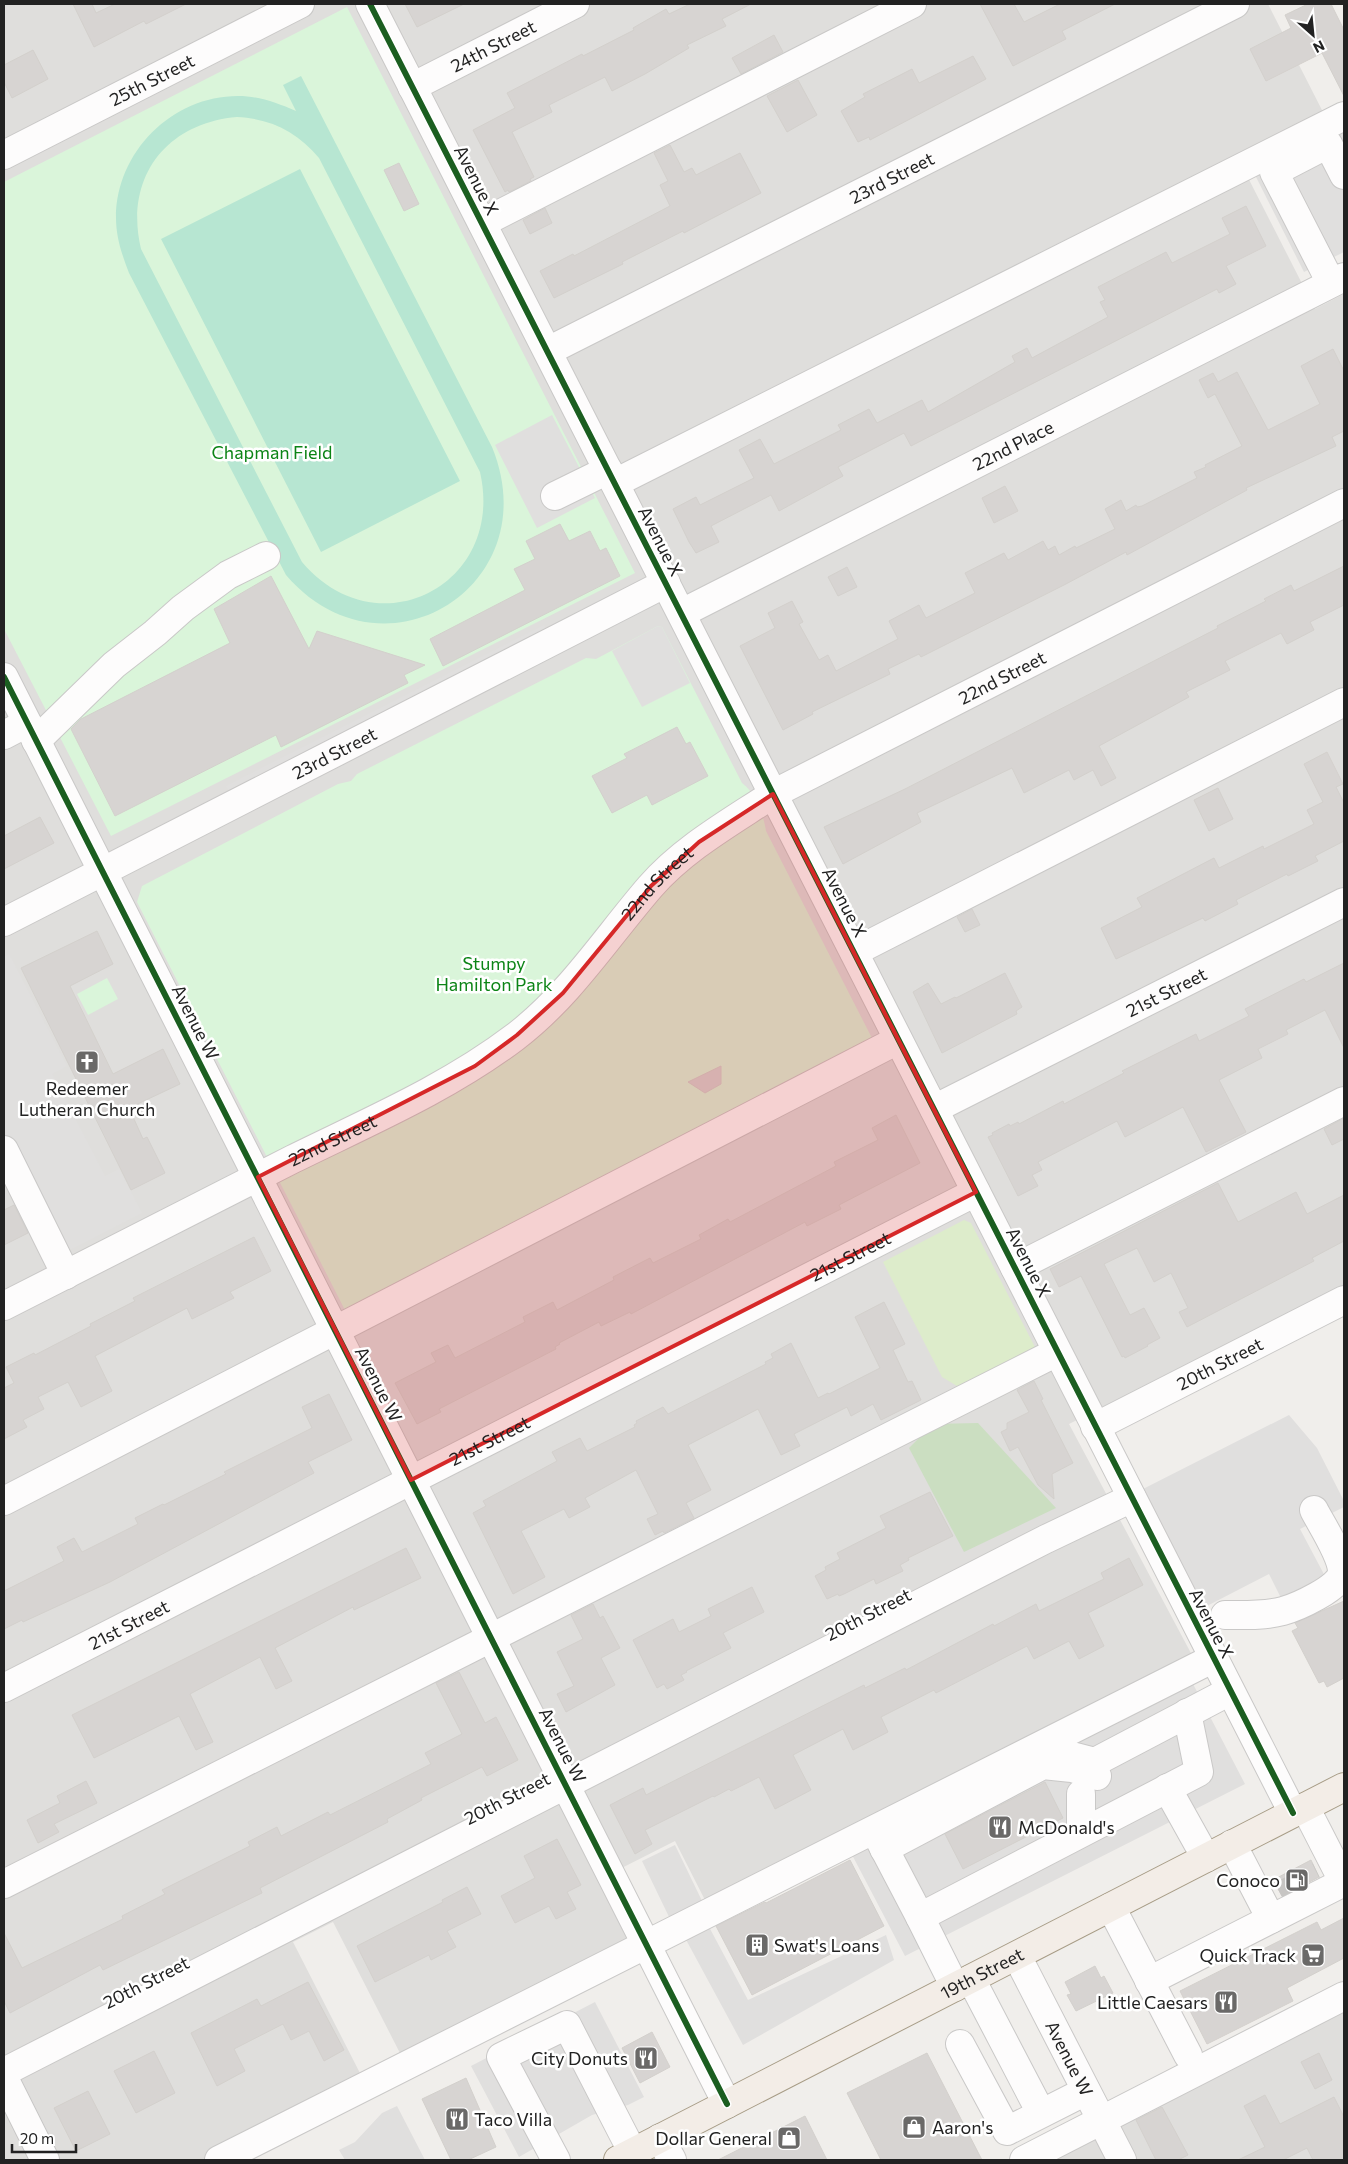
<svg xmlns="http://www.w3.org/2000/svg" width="1348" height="2164" viewBox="0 0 1348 2164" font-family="Commissioner,sans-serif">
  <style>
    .residential { fill: #dfdedc }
    .grass { fill: #ddeccb }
    .forest { fill: #cbdec1 }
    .park { fill: #daf5da }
    .pitch { fill: #b7e6d2; fill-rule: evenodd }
    .parking { fill: #e0dfde }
    .building { fill: #d7d4d2; stroke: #d3d0cc }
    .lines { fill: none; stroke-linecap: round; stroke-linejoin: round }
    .minor-tunnel { stroke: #c7c5c3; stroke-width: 28; stroke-dasharray: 28 14; stroke-linecap: butt }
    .minor-casing { stroke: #c9c8c7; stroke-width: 30 }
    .major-casing { stroke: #a79c86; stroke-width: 30 }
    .minor { stroke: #fdfcfc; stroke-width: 28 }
    .major { stroke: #f3ede7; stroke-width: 28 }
    .cycleway-casing { stroke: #fff; stroke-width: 9 }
    .cycleway { stroke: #1b5e20; stroke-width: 6 }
    .marked { fill: #d62828; fill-opacity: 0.2; stroke: #d62828; stroke-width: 4; stroke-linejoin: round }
    .labels { text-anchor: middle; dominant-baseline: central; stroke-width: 5; stroke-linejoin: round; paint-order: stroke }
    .street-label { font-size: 18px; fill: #222; stroke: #fff }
    .park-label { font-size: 18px; fill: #0c8416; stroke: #fff }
    .poi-label { font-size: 18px; fill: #222; stroke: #fff; text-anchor: end }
  </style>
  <rect width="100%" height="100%" fill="#f0eeeb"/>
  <path class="residential" d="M4,4h1264l57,112 -86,44 76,149 29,-15v992l-275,138 124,233 -486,247 -32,-63 -77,39 32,64 -227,115 -70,-137 -40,20 70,137 -159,81h-200z
    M1344,2005v155h-302z"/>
  <path class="grass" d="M964,1220l7,3 66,128 -75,38 -20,-12 -59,-115z"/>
  <path class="forest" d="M978,1423l78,85 -92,44 -55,-104 24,-24z"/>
  <path class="park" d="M347,7l288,566 -524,263 -107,-207v-447z
    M658,626l4,1 80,156c13,9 22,33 24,48l109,213 -526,274 -212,-416 5,-16 196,-102 13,-3 6,-7 229,-116 10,1z
    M107,978l11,21 -30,16 -11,-21z"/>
  <path class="pitch" d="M301,76l191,371c57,139 -109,241 -206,128l-157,-302c-7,-18 -13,-36 -13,-55 0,-66 56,-122 122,-122 21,0 39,7 58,15l-13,-26zM237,117c35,2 60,15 82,41l161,314c26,113 -103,179 -178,90l-161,-313c-17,-71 25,-126 96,-132z
    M300,169l160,312 -139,71 -160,-313z"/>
  <path class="parking" d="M1344,130v122l-40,20 -49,-97z
    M552,415l43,83 -58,30 -42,-83z
    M544,625l7,14 -317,161 -8,-14z
    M658,626l4,1 28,56 -48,24 -30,-56z
    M9,954l58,112 -15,8 53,102 14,-7 23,44 -76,39 -62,-119v-176z
    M1289,1415l28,33 27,53v6l-44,22 27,51 -44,22 -14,-28 -66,34 -60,-119z
    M1192,1682l53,102 -340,172 -56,-107z
    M675,1845l29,60 -33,16 -29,-60z
    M708,1925l40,75 138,-65 8,25 -151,85 -59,-109z
    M595,2002l49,95 -16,8 -36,10 -73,42 -48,-91z
    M397,2106l28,54h-80l-6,-10 16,-8 27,-29z"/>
  <path class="building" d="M73,4h19l4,9 19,-9h71l-40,20 -2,-3 -50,26z
    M405,4h59l-47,23z
    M690,4h61l-29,15 4,7 -39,19 2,3 -44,26 -33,17 -7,-14 -56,28 3,7 -40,20 22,45 -4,2 1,2 -22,11 -1,-2 -3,2 -32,-62 42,-22 -8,-15 75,-39 1,2 51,-26 -1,-2 33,-19 3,5z
    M980,4h34l10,18 36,-18h55l-53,27 4,8 -53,27z
    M1308,4h23l13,26v66l-22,-43 -56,28 -16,-32 41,-21 -6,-13z
    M774,35l9,17 -42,22 -9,-16z
    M33,50l15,29 -36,19 -8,-16v-17z
    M973,56l13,23 -116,61 -1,-3 -11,5 -17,-31 24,-14 -2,-3 49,-25 7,14z
    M798,80l19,35 -30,17 -20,-36z
    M670,145l14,27 8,-4 4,7 44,-22 21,40 -77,40 -1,-2 -61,31 1,2 -69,34 -14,-27 33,-17 1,2 96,-50 -10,-21 8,-4 -14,-28z
    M399,163l20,41 -15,7 -20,-41z
    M1246,206l20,40 -40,20 10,18 -17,9 -2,-4 -306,157 -7,-13 -66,34 5,9 -64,35 -8,-16 -60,31 8,16 -23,11 -7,-11 -16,-33 23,-12 4,8 54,-27 -15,-28 21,-11 14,25 67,-34 -3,-5 31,-16 8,14 45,-23 6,12 87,-50 -3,-6 15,-8 5,10 76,-41 -8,-15 5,-2 -7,-13 68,-35 6,11 58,-29 -8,-16z
    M545,208l7,15 -22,11 -7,-14z
    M1333,349l11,22v60l-12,6 4,9 -90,42 1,2 -120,65 -1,-3 -62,33 -143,72 -2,-3 -31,15 2,5 -78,38 1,2 -30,16 -43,-84 35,-18 -7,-15 24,-12 11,21 -4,2 20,36 9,-5 8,16 62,-32 -9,-18 30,-16 7,13 49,-25 -10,-20 39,-20 4,7 35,-19 5,9 7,-4 4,9 16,-9 1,2 39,-19 -10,-20 16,-9 5,11 10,-6 1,2 5,-1 55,-28 -3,-6 12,-5 -1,-2 37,-19 -27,-52 -7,4 -9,-18 14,-7 5,9 19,-10 31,58 52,-26 -19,-38z
    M1005,486l13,25 -24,12 -12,-25z
    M560,524l9,17 21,-10 10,20 6,-3 14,28 -177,90 -13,-27 95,-49 -11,-21 21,-10 -9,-18z
    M1344,566v39l-34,17 4,8 -27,14 -6,-11 -56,28 5,9 -44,22 3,5 -90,49 17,32 -15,8 -8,-16 -19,10 -5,-10 -45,23 -12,-25 -95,45 4,9 -78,42 -19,-37 81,-38 313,-161 -1,-2 49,-25 -2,-2 27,-14 3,6z
    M847,567l10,20 -19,9 -10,-19z
    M271,576l38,73 8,-18 108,34 -21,10 4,8 -127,64 -5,-12 -161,81 -44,-87 10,-10 149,-76 -16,-34z
    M677,727l9,17 4,-2 18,34 -56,29 -5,-10 -35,18 -20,-37 35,-18 -3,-4z
    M1327,752l16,32 -7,3 8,16v38l-29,15 3,5 -30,15 -1,-2 -51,26 2,4 -33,17 -2,-3 -87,41 -15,-31 41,-21 -5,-9 77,-40 5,10 44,-22 1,3 50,-25 -7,-14 16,-8 -19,-38z
    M1218,788l15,31 -24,12 -15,-31z
    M40,817l14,26 -50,26v-33z
    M972,909l8,16 -15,7 -8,-15z
    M97,931l16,33 -43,22 43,88 50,-25 17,35 -51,24 14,31 4,-2 18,36 -34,17 -110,-222z
    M1344,963v85l-19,-38 -39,20 2,4 -30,15 4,9 -43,22 27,52 -40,20 -23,-45 -58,30 -8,-16 -79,41 4,8 -10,5 6,11 -20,10 -30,-59 5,-2 -1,-2 17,-9 1,2 8,-4 1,2 44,-23 1,3 60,-31 -2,-2 74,-37 3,7 50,-25 -4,-7 59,-30 2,3z
    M1005,973l17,34 -6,4 1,3 -75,39 -29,-61 15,-9 13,21 14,-7 1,1z
    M721,1066v18l-16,9 -17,-11z
    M896,1115l24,48 -81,42 2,4 -34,17 -2,-4 -174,92 -1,-2 -29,14 -2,-4 -40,21 1,1 -5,3 1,2 -117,60 2,3 -24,12 -22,-41 41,-21 -5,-9 17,-8 7,13 70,-36 -2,-5 30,-15 4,8 57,-30 -1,-3 37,-19 3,5 48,-24 -2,-4 29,-16 2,3 106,-56 -2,-4 44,-22 -6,-12z
    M1344,1118v21l-12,6 -8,-16z
    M1218,1183l20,39 58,-30 11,22 37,-19v46l-32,17 2,3 -127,66 -8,-15 9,-4 -17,-35 -17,9 -17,-34 -33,16 26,51 14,-7 16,30 -13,7 1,1 -23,12 -1,-2 -2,1 -41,-81 -22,11 -9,-18z
    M14,1205l14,28 -24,12v-35z
    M254,1237l17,34 -41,21 4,6 -42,21 -5,-11 -92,48 17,35 -31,16 -13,-25 -30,15 6,12 -21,11 4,7 -23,12v-51l10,-5 -8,-16 28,-14 1,2 56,-29 -1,-2 45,-23 -2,-3z
    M884,1302l21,42 -12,6 15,32 4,-1 9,19 -40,20 -8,-16 -22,12 -4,-9 -53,27 6,12 -19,9 -23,-46 -70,36 23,45 -25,13 8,15 -30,15 -1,-2 -8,4 -8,-16 11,-5 -22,-44 -51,28 5,9 -21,11 -5,-9 -43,22 24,46 -32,17 -40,-81 13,-7 -3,-5 74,-40 -5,-9 28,-14 7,13 48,-24 -1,-2 3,-2 -1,-2 27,-14 5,7 98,-50 -1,-2 8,-4 -2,-4 20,-11 27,55 10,-5 1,1 51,-26 -25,-51z
    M1034,1381l9,18 -2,1 32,63 -21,11 2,25 -16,-14 -20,-38 -8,4 -9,-19 6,-3v-6l22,-11 -12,-22z
    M329,1394l23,46 -44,22 6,11 -204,109 -87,40 -1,-2 -18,9v-38l60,-30 -7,-14 17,-9 8,14 56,-28 -3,-6 28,-14 1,1 62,-31 -2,-2 88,-44 -10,-21z
    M930,1492l23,44 -45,22 1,2 -9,5 3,6 -27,13 -2,-5 -30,15 -5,2 -1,-2 -11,5 -12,-23 11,-6 -1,-3 15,-8 -3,-6 49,-25 -6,-12z
    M406,1548l15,30 -67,32 -1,-3 -78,41 17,33 -16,8 -16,-32 -70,37 23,48 -17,8 -17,-34 -85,42 -22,-43z
    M1129,1558l14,27 -55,28 16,33 -25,13 -10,-18 -35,18 -7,-13 -91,47 -2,-3 -53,27 7,15 -35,18 -10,-21 -50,26 18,35 -36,19 -16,-32 -28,14 -2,-2 -15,8 -1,-1 -68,34 7,14 -17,10 -25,-49 33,-17 3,7 218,-110 1,3 40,-20 1,2 87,-46 1,2 42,-22 3,7 65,-32 -3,-6z
    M752,1587l12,25 -41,21 8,15 -45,23 1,1 -6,3 3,5 -17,9 -3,-5 -7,4 -24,-48 40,-21 6,13 32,-16 -3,-7z
    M1344,1601v77l-17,9 -3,-6 -5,2 -27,-52 6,-3 -3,-5z
    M593,1604l7,14 3,-2 17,32 -19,10 14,27 -49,27 -9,-18 17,-8 -17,-34 26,-13 -12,-24z
    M459,1672l26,51 11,-6 22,43 -31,16 -5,-9 -61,31 1,2 -35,19 1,3 -128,66 2,5 -159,77 -3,-5 -90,48 -6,-12v-68l18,35 101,-49 -1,-3 43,-22 -3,-4 88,-44 -2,-4 29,-15 4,9 47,-24 2,3 101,-51 -6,-11 37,-19 -26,-51z
    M86,1781l11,22 -43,21 5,8 -21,11 -11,-23 33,-17 -3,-7z
    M1045,1782l18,36 -100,51 -18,-35z
    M557,1839l24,46 -14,7 9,17 -20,10 -7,-13 -34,17 -14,-27 34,-18 -11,-22z
    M850,1860l34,66 -132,69 -36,-69 49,-24 1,1z
    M1311,1860l8,17 -37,19 -9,-16z
    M467,1887l14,27 -34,17 9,16 -25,13 -2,-5 -54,27 -18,-36 86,-44 -1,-2z
    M1344,1918v40l-57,30 6,13 -86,43 -27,-53 137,-69 4,8z
    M1095,1966l6,12 3,-2 9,17 -37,18 -9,-16 4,-1 -6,-12z
    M308,1982l36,68 -20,11 -15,-30 -18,9 -8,-16 -49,25 11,22 -28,15 -26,-53 66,-34 4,7z
    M652,2032l18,35 -30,16 -18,-35z
    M154,2051l21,42 -39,20 -22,-42z
    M927,2053l55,107h-101l-34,-67z
    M1319,2053l13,27 -17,9 -14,-27z
    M466,2078l30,69 -28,13h-17l-29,-61z
    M88,2091l22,43 -34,17 -22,-43z
    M1265,2095l15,29 54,-27 10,20v43h-31l-6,-12 -24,12h-45l27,-13 -21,-41z
    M1162,2107l26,48 -10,5h-22l-20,-40z
    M805,2116l22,44h-109z"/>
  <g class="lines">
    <path class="minor-tunnel" d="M1281,1895l38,-19"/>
    <g class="minor-casing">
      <g id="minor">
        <path d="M370,4l923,1809"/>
        <path id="s1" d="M412,87l163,-83"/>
        <path id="s2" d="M4,155l296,-151"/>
        <path d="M482,223l430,-219"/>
        <path d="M1331,283l-57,-111 54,-28 16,31"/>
        <path id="s3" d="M548,351l687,-347"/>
        <path d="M615,483l729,-367"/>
        <path d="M555,496l53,-26"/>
        <path id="s4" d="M682,613l662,-336"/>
        <path d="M4,677l723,1427"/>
        <path d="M4,735l23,-12"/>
        <path d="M36,741l78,-76 41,-32 28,-25 45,-33 38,-19"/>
        <path id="s5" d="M4,922l662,-339"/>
        <path d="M854,952l490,-250"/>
        <path id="s6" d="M934,1109l410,-207"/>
        <path d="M4,1150l62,125"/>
        <path d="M1015,1268l329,-167"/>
        <path id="s7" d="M4,1306c96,-49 192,-98 289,-147 75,-37 155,-71 222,-122 54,-41 91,-99 135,-150 34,-39 81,-65 123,-93l571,-291"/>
        <path id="s8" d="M1095,1427l249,-127"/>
        <path d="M4,1501l894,-461"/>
        <path d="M1225,1615c19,0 39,1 58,-4 14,-4 57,-23 59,-38 1,-16 -21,-49 -28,-63"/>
        <path id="s9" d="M4,1688l972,-496"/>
        <path d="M1068,1755l27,7 135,-71"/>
        <path d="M1167,1788l39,70"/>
        <path d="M1081,1794v30"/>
        <path d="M1305,1807l39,76"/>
        <path d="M876,1833l44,84"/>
        <path d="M1232,1844l39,75"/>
        <path d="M884,1849l159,-84 29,3 25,8"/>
        <path d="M4,1884l1053,-532"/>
        <path d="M1111,1907l77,148"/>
        <path id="s10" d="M1017,1956l105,204"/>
        <path d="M971,1979l70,134"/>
        <path d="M1149,1981l195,-99"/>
        <path d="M955,1987l-35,-70 279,-145 -12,-59"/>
        <path d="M960,2044l47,87 79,-40"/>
        <path d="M4,2072l1042,-533 86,-41"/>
        <path d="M4,2078l41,82"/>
        <path d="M660,2138l12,22"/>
        <path d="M219,2160l995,-502"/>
        <path d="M556,2160l-55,-103 66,-32 66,128"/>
        <path d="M1024,2160l320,-164"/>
      </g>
    </g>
    <g class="major-casing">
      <g id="major">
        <path id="s11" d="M618,2160l726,-373"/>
      </g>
    </g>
    <use href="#minor" class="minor"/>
    <use href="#major" class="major"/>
    <g class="cycleway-casing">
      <path id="cycleway" d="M370,4l923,1809
        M4,677l723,1427"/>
    </g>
    <use href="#cycleway" class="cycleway"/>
  </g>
  <path class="marked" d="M773,794l203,398 -565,288 -153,-303 217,-111 42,-31 46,-42 88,-107 48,-44z"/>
  <defs>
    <g id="church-square" transform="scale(1.25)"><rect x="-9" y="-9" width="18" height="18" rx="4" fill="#6a6968" stroke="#fff"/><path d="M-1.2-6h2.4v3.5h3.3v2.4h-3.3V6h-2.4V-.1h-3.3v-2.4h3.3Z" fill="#fff"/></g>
    <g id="restaurant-square" transform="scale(1.25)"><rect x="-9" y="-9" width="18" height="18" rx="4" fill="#6a6968" stroke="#fff"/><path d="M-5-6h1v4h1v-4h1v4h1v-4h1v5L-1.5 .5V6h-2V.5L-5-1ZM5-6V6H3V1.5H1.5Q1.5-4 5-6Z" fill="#fff"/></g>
    <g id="fuel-square" transform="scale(1.25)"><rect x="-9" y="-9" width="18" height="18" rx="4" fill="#6a6968" stroke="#fff"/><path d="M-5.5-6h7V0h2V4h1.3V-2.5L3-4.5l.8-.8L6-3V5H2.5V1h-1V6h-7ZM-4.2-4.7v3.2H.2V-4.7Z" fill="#fff"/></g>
    <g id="building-square" transform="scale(1.25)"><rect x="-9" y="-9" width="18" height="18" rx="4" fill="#6a6968" stroke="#fff"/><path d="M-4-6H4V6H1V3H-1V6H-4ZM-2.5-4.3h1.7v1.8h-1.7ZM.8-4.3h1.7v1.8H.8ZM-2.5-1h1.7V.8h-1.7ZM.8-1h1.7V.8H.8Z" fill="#fff"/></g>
    <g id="supermarket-square" transform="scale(1.25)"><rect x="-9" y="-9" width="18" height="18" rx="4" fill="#6a6968" stroke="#fff"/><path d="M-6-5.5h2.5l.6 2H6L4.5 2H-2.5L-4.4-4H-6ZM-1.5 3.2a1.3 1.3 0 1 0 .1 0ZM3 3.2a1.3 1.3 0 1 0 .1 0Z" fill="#fff"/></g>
    <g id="shop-square" transform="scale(1.25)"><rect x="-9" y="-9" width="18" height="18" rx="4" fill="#6a6968" stroke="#fff"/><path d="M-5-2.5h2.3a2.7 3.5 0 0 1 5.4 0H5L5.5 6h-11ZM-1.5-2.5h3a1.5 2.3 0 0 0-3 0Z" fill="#fff"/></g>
  </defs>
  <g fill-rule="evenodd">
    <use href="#church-square" x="87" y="1062"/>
    <use href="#restaurant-square" x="1000" y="1827"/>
    <use href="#fuel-square" x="1297" y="1880"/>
    <use href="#building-square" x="757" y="1945"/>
    <use href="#supermarket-square" x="1313" y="1955"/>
    <use href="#restaurant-square" x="1226" y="2002"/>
    <use href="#restaurant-square" x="646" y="2058"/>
    <use href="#restaurant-square" x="457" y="2119"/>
    <use href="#shop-square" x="914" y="2127"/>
    <use href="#shop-square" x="789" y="2138"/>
  </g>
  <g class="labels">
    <g class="street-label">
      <text stroke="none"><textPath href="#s1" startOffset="91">24th Street</textPath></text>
      <text stroke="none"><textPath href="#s2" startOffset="166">25th Street</textPath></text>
      <text stroke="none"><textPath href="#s3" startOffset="385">23rd Street</textPath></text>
      <text transform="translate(477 180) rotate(63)">Avenue X</text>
      <text stroke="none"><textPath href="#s4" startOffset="371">22nd Place</textPath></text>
      <text transform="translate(661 541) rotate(63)">Avenue X</text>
      <text stroke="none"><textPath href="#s7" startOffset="1192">22nd Street</textPath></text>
      <text stroke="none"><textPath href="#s5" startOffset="371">23rd Street</textPath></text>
      <text stroke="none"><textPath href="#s7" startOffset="788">22nd Street</textPath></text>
      <text transform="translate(845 902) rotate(63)">Avenue X</text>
      <text stroke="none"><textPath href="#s6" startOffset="260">21st Street</textPath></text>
      <text transform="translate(196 1022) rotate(63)">Avenue W</text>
      <text stroke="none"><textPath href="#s7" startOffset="368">22nd Street</textPath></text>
      <text stroke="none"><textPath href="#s9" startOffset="950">21st Street</textPath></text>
      <text transform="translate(1029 1262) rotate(63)">Avenue X</text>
      <text stroke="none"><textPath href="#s8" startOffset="140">20th Street</textPath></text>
      <text transform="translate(379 1384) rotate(63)">Avenue W</text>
      <text stroke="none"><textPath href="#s9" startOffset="545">21st Street</textPath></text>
      <text transform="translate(868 1614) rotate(-27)">20th Street</text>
      <text transform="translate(1212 1623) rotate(63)">Avenue X</text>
      <text stroke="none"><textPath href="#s9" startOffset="140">21st Street</textPath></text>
      <text transform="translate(563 1745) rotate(63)">Avenue W</text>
      <text transform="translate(507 1798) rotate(-27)">20th Street</text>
      <text stroke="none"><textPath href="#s11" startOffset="409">19th Street</textPath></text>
      <text transform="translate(146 1982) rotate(-27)">20th Street</text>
      <text stroke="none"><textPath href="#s10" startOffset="115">Avenue W</textPath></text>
    </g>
    <g class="park-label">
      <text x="272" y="452">Chapman Field</text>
      <text x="494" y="963">Stumpy<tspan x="494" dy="21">Hamilton Park</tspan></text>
    </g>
    <g class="poi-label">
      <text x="87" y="1088" text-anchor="middle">Redeemer<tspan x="87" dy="21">Lutheran Church</tspan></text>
      <text x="1018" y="1827" text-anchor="start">McDonald's</text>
      <text x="1280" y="1880">Conoco</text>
      <text x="774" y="1945" text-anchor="start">Swat's Loans</text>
      <text x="1296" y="1955">Quick Track</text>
      <text x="1208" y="2002">Little Caesars</text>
      <text x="628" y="2058">City Donuts</text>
      <text x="474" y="2119" text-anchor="start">Taco Villa</text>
      <text x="932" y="2127" text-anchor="start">Aaron's</text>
      <text x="772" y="2138">Dollar General</text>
    </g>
  </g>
  <rect width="1348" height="2164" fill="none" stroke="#222222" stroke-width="10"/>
  <g transform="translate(1313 35) rotate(153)" stroke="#ffffff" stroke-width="4" paint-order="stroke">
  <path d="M0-4L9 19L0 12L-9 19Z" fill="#222222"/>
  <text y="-8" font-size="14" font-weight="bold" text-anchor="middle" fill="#222222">N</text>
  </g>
  <path d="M12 2144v8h64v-8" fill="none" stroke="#222222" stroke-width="2.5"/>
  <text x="20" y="2144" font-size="15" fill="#222222" stroke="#ffffff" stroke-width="4" paint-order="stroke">20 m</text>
</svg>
